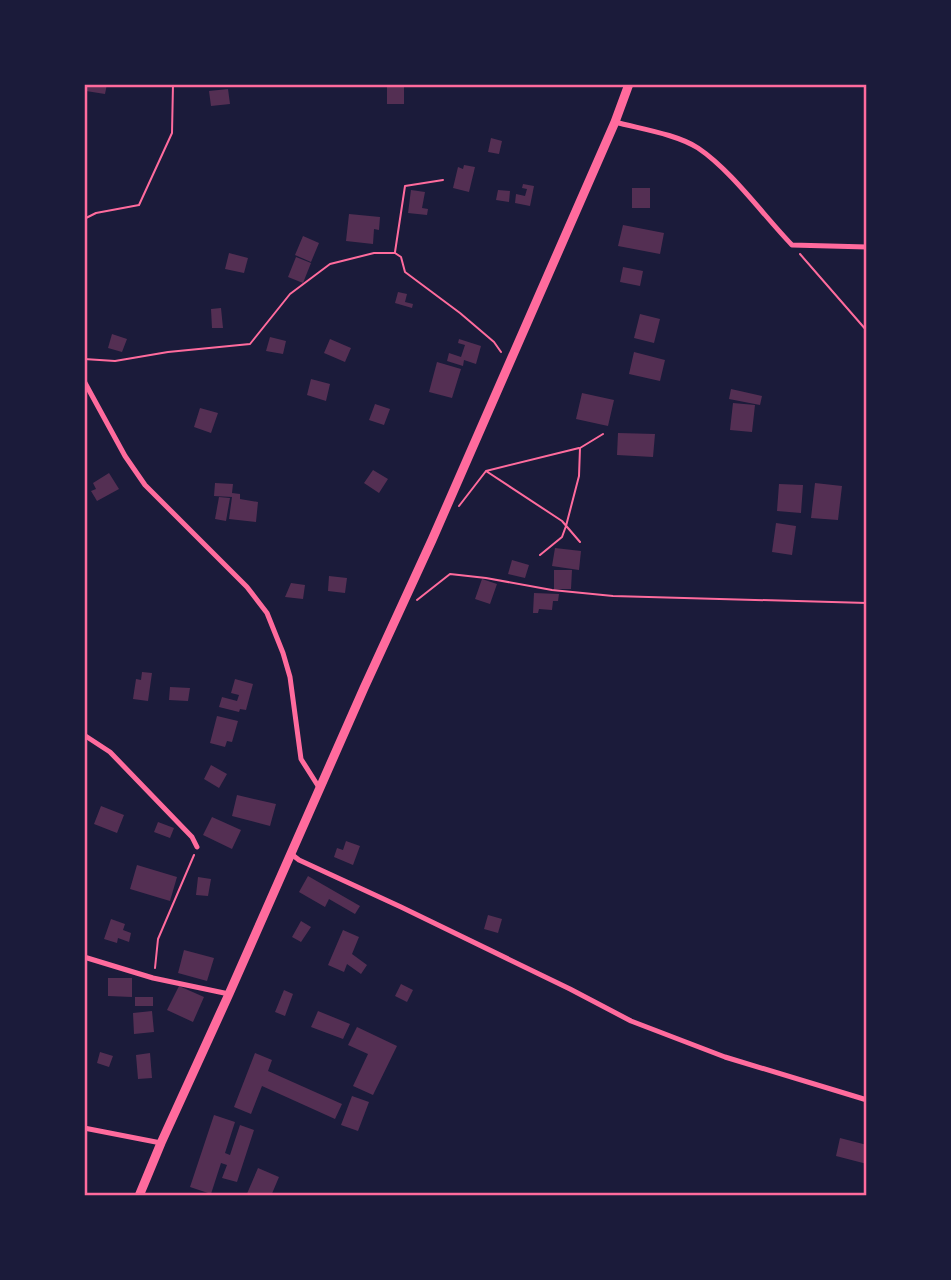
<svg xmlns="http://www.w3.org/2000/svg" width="951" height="1280" viewBox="0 0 951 1280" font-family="Quicksand,sans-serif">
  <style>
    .building { fill: #542f53 }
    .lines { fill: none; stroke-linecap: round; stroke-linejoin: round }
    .path { stroke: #ff6b9d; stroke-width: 2 }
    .minor { stroke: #ff6b9d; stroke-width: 5 }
    .trunk { stroke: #ff6b9d; stroke-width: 9 }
    .neatline { fill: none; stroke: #ff6b9d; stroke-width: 2.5 }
  </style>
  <rect width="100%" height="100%" fill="#1b1b3a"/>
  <path class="building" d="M87,84h20l-2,10 -19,-3z
    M387,85h17v19h-17z
    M228,89l2,15 -19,2 -2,-15z
    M491,138l11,3 -3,13 -11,-2z
    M464,165l11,2 -6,25 -16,-4 5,-21 5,2z
    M523,184l11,2 -4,20 -15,-3 1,-9 9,2 2,-7 -5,-1z
    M632,188h18v20h-18z
    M411,190l14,2 -3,16 6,1 -1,6 -19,-2z
    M498,190l12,1 -1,11 -13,-2z
    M349,214l31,3 -1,13 -5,-1 -1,15 -27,-3z
    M623,225l41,8 -4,21 -42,-8z
    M303,236l16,7 -8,19 -16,-7z
    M229,253l19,5 -4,15 -19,-4z
    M296,257l15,6 -8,20 -15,-6z
    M623,267l20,4 -3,15 -20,-4z
    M398,292l9,2 -2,8 8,2 -1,4 -17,-5z
    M221,308l2,20h-11l-1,-19z
    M640,314l20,5 -6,24 -20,-5z
    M112,334l15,5 -5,13 -14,-4z
    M270,337l16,4 -3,13 -17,-3z
    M330,339l21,9 -6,14 -21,-9z
    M459,339l22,7 -5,18 -12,-4 -1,6 -16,-5 2,-8 12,4 4,-12 -7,-2z
    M634,352l31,8 -5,21 -31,-7z
    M437,362l24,7 -9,29 -23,-6z
    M311,379l19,5 -4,17 -19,-6z
    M731,389l31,7 -2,9 -31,-6z
    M582,393l32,7 -6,26 -32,-7z
    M733,403l22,2 -3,27 -22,-2z
    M375,404l15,5 -6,16 -15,-5z
    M200,408l18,5 -7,20 -17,-6z
    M618,433l37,1 -2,23 -36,-2z
    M373,470l15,9 -9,14 -15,-10z
    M109,473l10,16 -22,12 -6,-10 5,-2 -3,-6z
    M215,483l18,1 -1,9 8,1v5l18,3 -2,20 -27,-3 3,-22 -18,-1z
    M815,483l27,3 -4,34 -27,-2z
    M779,484l24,1 -2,28 -24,-2z
    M219,497l11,1 -4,23 -11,-2z
    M776,523l20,3 -4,29 -20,-3z
    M555,548l26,3 -2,19 -27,-4z
    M512,560l17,5 -4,13 -17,-4z
    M554,570h18l-1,19h-17z
    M329,576l18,2 -2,15 -17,-2z
    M482,579l15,5 -7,20 -15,-5z
    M291,583l14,2 -2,14 -18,-2z
    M534,593l25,1 -1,7h-5l-1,9 -13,-1 -1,4h-5z
    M142,672l10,1 -4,28 -15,-2 3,-20 5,1z
    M235,679l18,5 -7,26 -6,-1 -1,3 -20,-5 3,-10 15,4 2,-6 -8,-2z
    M170,687l20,1 -2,13 -19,-1z
    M217,716l21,5 -6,21 -5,-1 -2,6 -15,-4z
    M211,765l16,9 -8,14 -15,-9z
    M237,795l39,9 -6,22 -38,-10z
    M101,806l23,9 -7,18 -23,-9z
    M212,817l29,13 -9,19 -29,-14z
    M158,822l16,6 -4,10 -16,-6z
    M346,841l14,5 -7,19 -19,-8 3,-9 6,2z
    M137,865l40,12 -7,24 -40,-12z
    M308,876l52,30 -5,8 -26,-15 -4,8 -26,-15z
    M198,877l13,2 -3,17 -12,-1z
    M488,915l14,4 -4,14 -14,-4z
    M111,919l14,5 -2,6 8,3 -2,9 -11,-4 -1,5 -13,-4z
    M301,921l10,6 -10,15 -9,-5z
    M343,930l16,7 -7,17 15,11 -6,9 -14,-10 -3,8 -16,-7z
    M184,950l30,8 -7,23 -29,-8z
    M108,978h24v19l-24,-1z
    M401,984l12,6 -6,12 -12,-6z
    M179,986l25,11 -11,25 -26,-12z
    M284,990l9,4 -8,22 -10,-4z
    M135,997h18v9h-18z
    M152,1011l2,21 -20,2 -1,-21z
    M318,1011l32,13 -7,15 -32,-12z
    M357,1027l40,19 -24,49 -20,-9 15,-32 -20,-9z
    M100,1052l13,4 -4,11 -12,-4z
    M150,1053l2,25 -14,1 -2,-24z
    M255,1053l17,7 -4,11 74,33 -7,15 -73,-33 -11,28 -17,-7z
    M352,1096l17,6 -11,29 -17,-6z
    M214,1115l21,7 -10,31 5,2 10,-30 14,5 -17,52 -15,-4 5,-13 -6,-2 -10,31 -21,-7z
    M840,1138l27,7v19l-31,-8z
    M258,1168l21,9 -8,19h-25z"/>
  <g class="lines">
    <path class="path" d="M84,219l12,-6 43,-8 33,-72 1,-49
      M395,252l10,-66 38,-6
      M800,254l67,77
      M84,359l31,2 53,-9 82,-8 40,-50 40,-30 44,-11h21l6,4 4,15 55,41 34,29 7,10
      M486,471l93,-23
      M459,506l27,-35 76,50 18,21
      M540,555l22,-18 4,-11 13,-50 1,-28 23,-14
      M417,600l33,-26 36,4 66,12 61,6 254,7
      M155,968l3,-29 36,-84"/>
    <path class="minor" d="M615,122c26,7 61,12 83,26 34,23 65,67 94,97l75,2
      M84,381l41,75 20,29 102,102 20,26 16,40 7,24 11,82 19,30
      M84,735l26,17 82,85 5,10
      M290,853l9,7 102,47 169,82 61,32 94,36 142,43
      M84,957l69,21 76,16
      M84,1128l77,15"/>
    <path class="trunk" d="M139,1196l22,-53 68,-149 135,-306 68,-148 183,-418 14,-38"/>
  </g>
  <rect width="951" height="1280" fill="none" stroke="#1b1b3a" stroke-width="172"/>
  <rect x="86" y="86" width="779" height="1108" class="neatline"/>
</svg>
